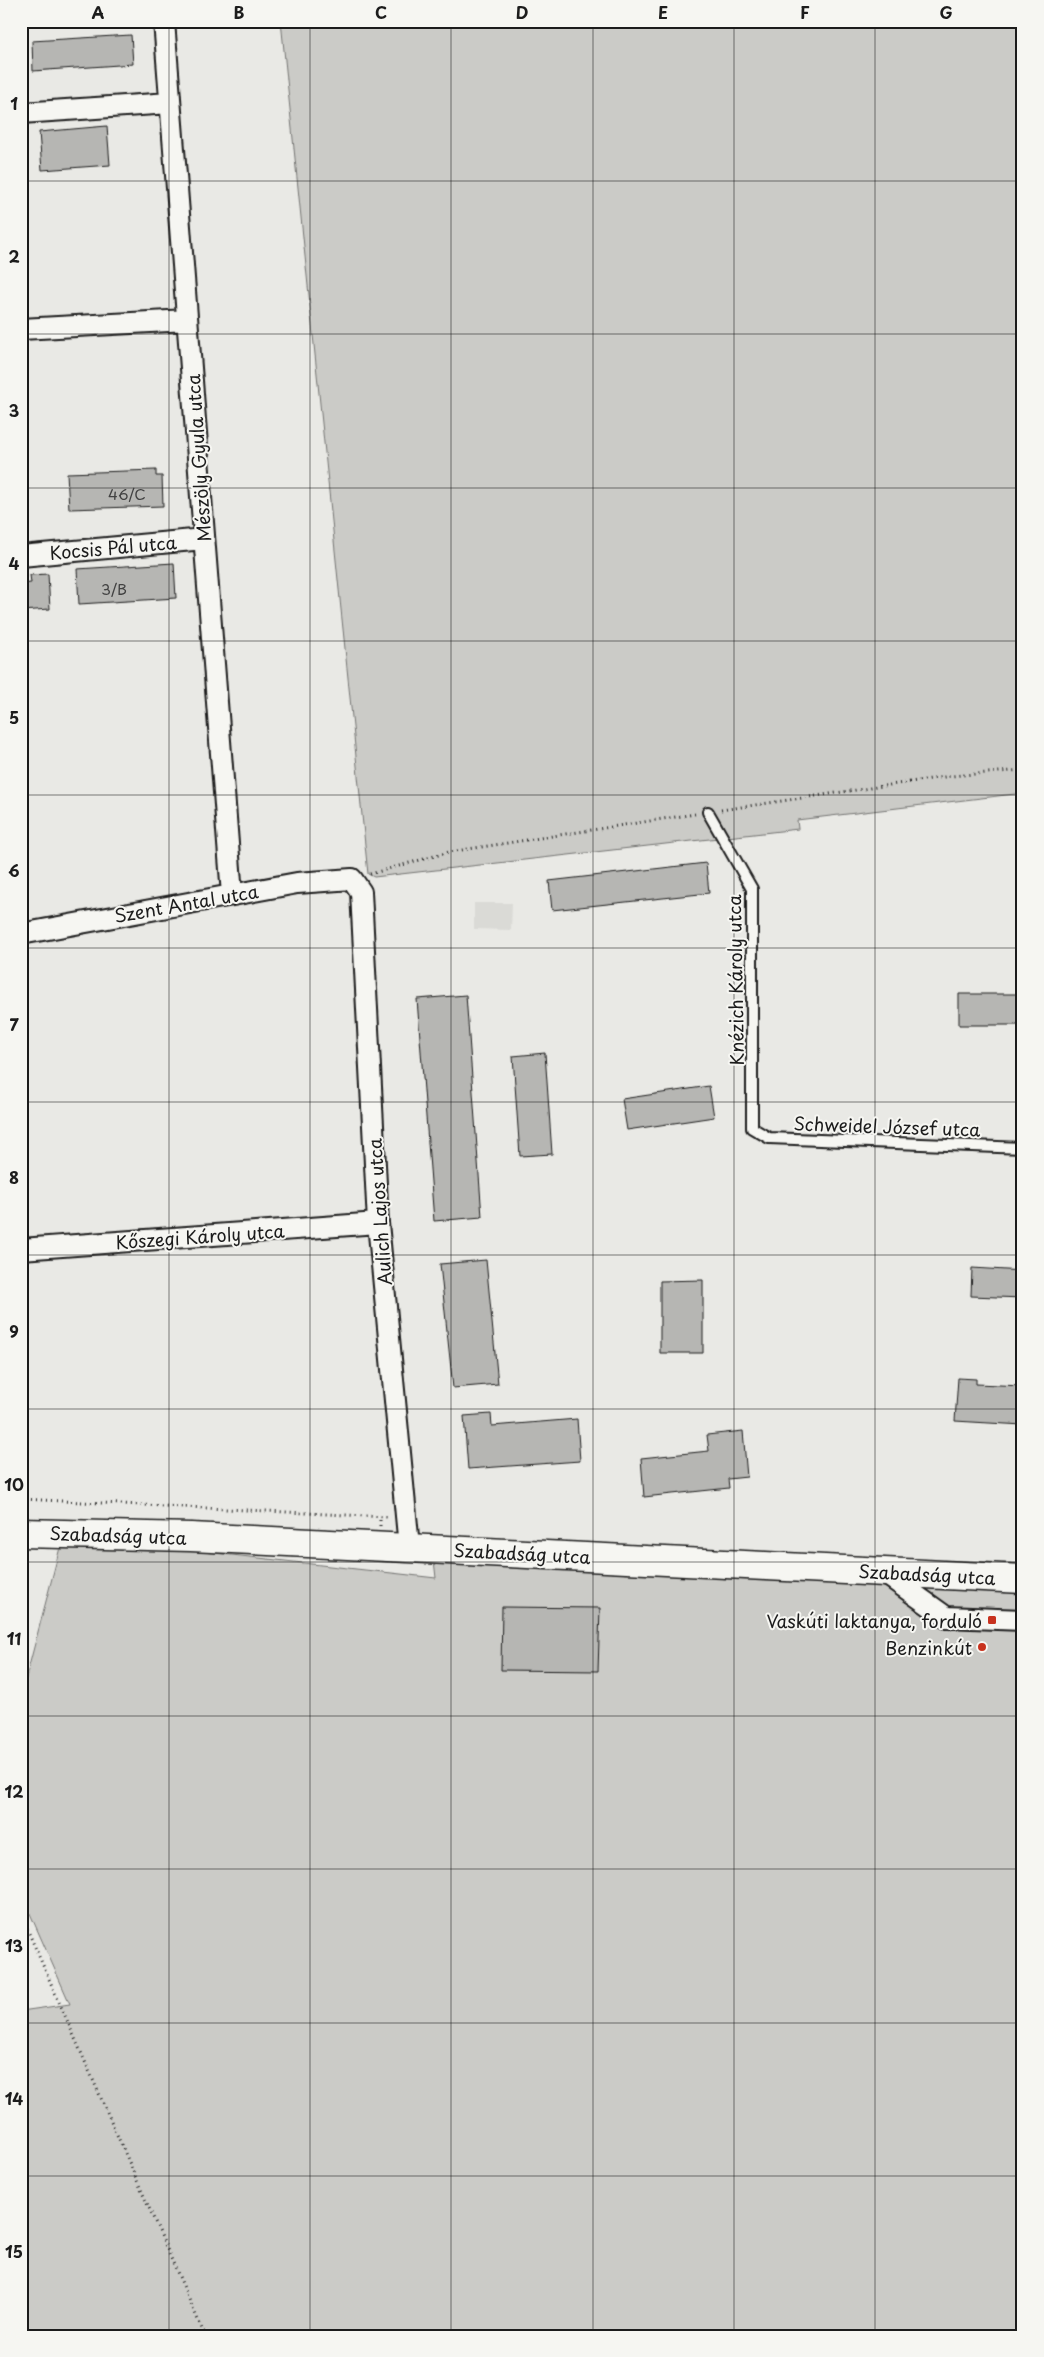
<svg xmlns="http://www.w3.org/2000/svg" width="1044" height="2357" viewBox="0 0 1044 2357" font-family="'Playpen Sans',sans-serif">
  <style>
    .built { fill: #dadad6 }
    .green { fill: #cbcbc7; stroke: #747472 }
    .building { fill: #b6b6b3; stroke: #1c1c1c }
    .lines { fill: none; stroke-linecap: round; stroke-linejoin: round }
    .service-casing { stroke: #1c1c1c; stroke-width: 14 }
    .minor-casing { stroke: #1c1c1c; stroke-width: 24 }
    .secondary-casing { stroke: #1c1c1c; stroke-width: 31 }
    .path { stroke: #1c1c1c; stroke-width: 3; stroke-dasharray: 1 4; stroke-linecap: butt }
    .service { stroke: #f6f6f2; stroke-width: 10 }
    .minor { stroke: #f6f6f2; stroke-width: 20 }
    .secondary { stroke: #f6f6f2; stroke-width: 28 }
    .grid { fill: none; stroke: #1c1c1c; stroke-width: 1; stroke-opacity: 0.55 }
    .poi-dot { fill: #c8321e; stroke: #f6f6f2; stroke-width: 2 }
    .labels { text-anchor: middle; dominant-baseline: central; stroke-width: 4; stroke-linejoin: round; paint-order: stroke }
    .number-label { font-size: 15px; fill: #424242 }
    .street-label { font-size: 18px; fill: #1c1c1c; stroke: #f6f6f2 }
    .poi-label { font-size: 18px; fill: #1c1c1c; stroke: #f6f6f2; text-anchor: end }
    .neatline { fill: none; stroke: #1c1c1c; stroke-width: 2 }
    .grid-label { font-size: 16px; text-anchor: middle; font-weight: bold; fill: #1c1c1c }
  </style>
  <rect width="100%" height="100%" fill="#e9e9e5"/>
  <filter id="ink" filterUnits="userSpaceOnUse"><feTurbulence type="fractalNoise" baseFrequency=".02" numOctaves="2"/><feDisplacementMap in="SourceGraphic" scale="10" xChannelSelector="R" yChannelSelector="G"/><feConvolveMatrix kernelMatrix="1 2 1 2 8 2 1 2 1" color-interpolation-filters="sRGB"/></filter>
  <g filter="url(#ink)">
    <path class="built" d="M474,903h38l-1,27 -37,-1z"/>
    <path class="green" d="M281,21h742v772l-226,27 1,9 -424,48 -6,-3z
      M63,1536l373,42 -2,-18 589,27v749h-1002v-325l49,-7 -49,-111v-196z"/>
    <path class="building" d="M131,35l2,29 -100,7 -1,-30z
      M107,126l3,39 -68,5 -3,-38z
      M156,470v6h6l1,30 -94,3 -2,-36z
      M174,563l2,35 -97,6 -2,-35z
      M48,574l2,35 -29,2v-27l10,-1 -1,-8z
      M706,863l3,30 -157,17 -3,-29z
      M959,994h64v31h-64z
      M466,995l16,222 -48,4 -17,-222z
      M545,1053l7,101 -32,2 -7,-100z
      M709,1086l5,31 -87,13 -5,-31z
      M486,1260l12,124 -45,4 -13,-124z
      M972,1268l51,3v27l-52,-2z
      M703,1280v73h-43v-72z
      M958,1378l18,1v5l47,2v39l-68,-4z
      M491,1414l1,12 85,-7 3,42 -112,8 -4,-53z
      M743,1431l4,46 -19,2 1,9 -85,9 -3,-39 68,-7 -2,-16z
      M502,1607l98,1 -2,63 -97,-1z"/>
    <g class="lines">
      <g class="service-casing">
        <path id="service" d="M708,812l44,77v239l17,10 254,10"/>
      </g>
      <g class="minor-casing">
        <path id="minor" d="M164,21l68,874
          M21,113l149,-10
          M21,329l166,-9
          M21,556l183,-17
          M21,934l276,-51 55,-4 9,13 17,331 31,324
          M21,1249l357,-26
          M883,1572l63,45 77,3"/>
      </g>
      <g class="secondary-casing">
        <path id="secondary" d="M21,1533l170,4 832,42"/>
      </g>
      <path class="path" d="M721,810l230,-34 72,-6
        M370,874l79,-22 246,-38
        M21,1499l367,18
        M380,1526v-9
        M21,1915l184,421"/>
      <use href="#service" class="service"/>
      <use href="#minor" class="minor"/>
      <use href="#secondary" class="secondary"/>
    </g>
  </g>
  <path class="grid" d="M169,21v2315M310,21v2315M451,21v2315M593,21v2315M734,21v2315M875,21v2315M21,181h1002M21,334h1002M21,488h1002M21,641h1002M21,795h1002M21,948h1002M21,1102h1002M21,1255h1002M21,1409h1002M21,1562h1002M21,1716h1002M21,1869h1002M21,2023h1002M21,2176h1002"/>
  <g class="poi-dot">
    <rect x="987" y="1615" width="10" height="10" rx="2.5"/>
    <circle cx="982" cy="1647" r="5"/>
  </g>
  <g class="labels">
    <g class="number-label">
      <text x="127" y="493">46/C</text>
      <text x="114" y="588">3/B</text>
    </g>
    <g class="street-label">
      <text transform="translate(198 458) rotate(-94)">Mészöly Gyula utca</text>
      <text transform="translate(113 547) rotate(-5)">Kocsis Pál utca</text>
      <text transform="translate(186 903) rotate(-10)">Szent Antal utca</text>
      <text transform="translate(735 980) rotate(-91)">Knézich Károly utca</text>
      <text transform="translate(887 1126) rotate(2)">Schweidel József utca</text>
      <text transform="translate(379 1212) rotate(-94)">Aulich Lajos utca</text>
      <text transform="translate(200 1236) rotate(-4)">Kőszegi Károly utca</text>
      <text transform="translate(118 1535) rotate(2)">Szabadság utca</text>
      <text transform="translate(522 1553) rotate(3)">Szabadság utca</text>
      <text transform="translate(927 1574) rotate(3)">Szabadság utca</text>
    </g>
    <g class="poi-label">
      <text x="982" y="1620">Vaskúti laktanya, forduló</text>
      <text x="972" y="1647">Benzinkút</text>
    </g>
  </g>
  <rect width="1044" height="2357" fill="none" stroke="#f6f6f2" stroke-width="55"/>
  <rect x="28" y="28" width="988" height="2302" class="neatline"/>
  <g class="grid-label">
    <text x="98" y="19">A</text>
    <text x="239" y="19">B</text>
    <text x="381" y="19">C</text>
    <text x="522" y="19">D</text>
    <text x="663" y="19">E</text>
    <text x="805" y="19">F</text>
    <text x="946" y="19">G</text>
    <text x="14" y="110">1</text>
    <text x="14" y="263">2</text>
    <text x="14" y="417">3</text>
    <text x="14" y="570">4</text>
    <text x="14" y="724">5</text>
    <text x="14" y="877">6</text>
    <text x="14" y="1031">7</text>
    <text x="14" y="1184">8</text>
    <text x="14" y="1338">9</text>
    <text x="14" y="1491">10</text>
    <text x="14" y="1645">11</text>
    <text x="14" y="1798">12</text>
    <text x="14" y="1952">13</text>
    <text x="14" y="2105">14</text>
    <text x="14" y="2258">15</text>
  </g>
</svg>
